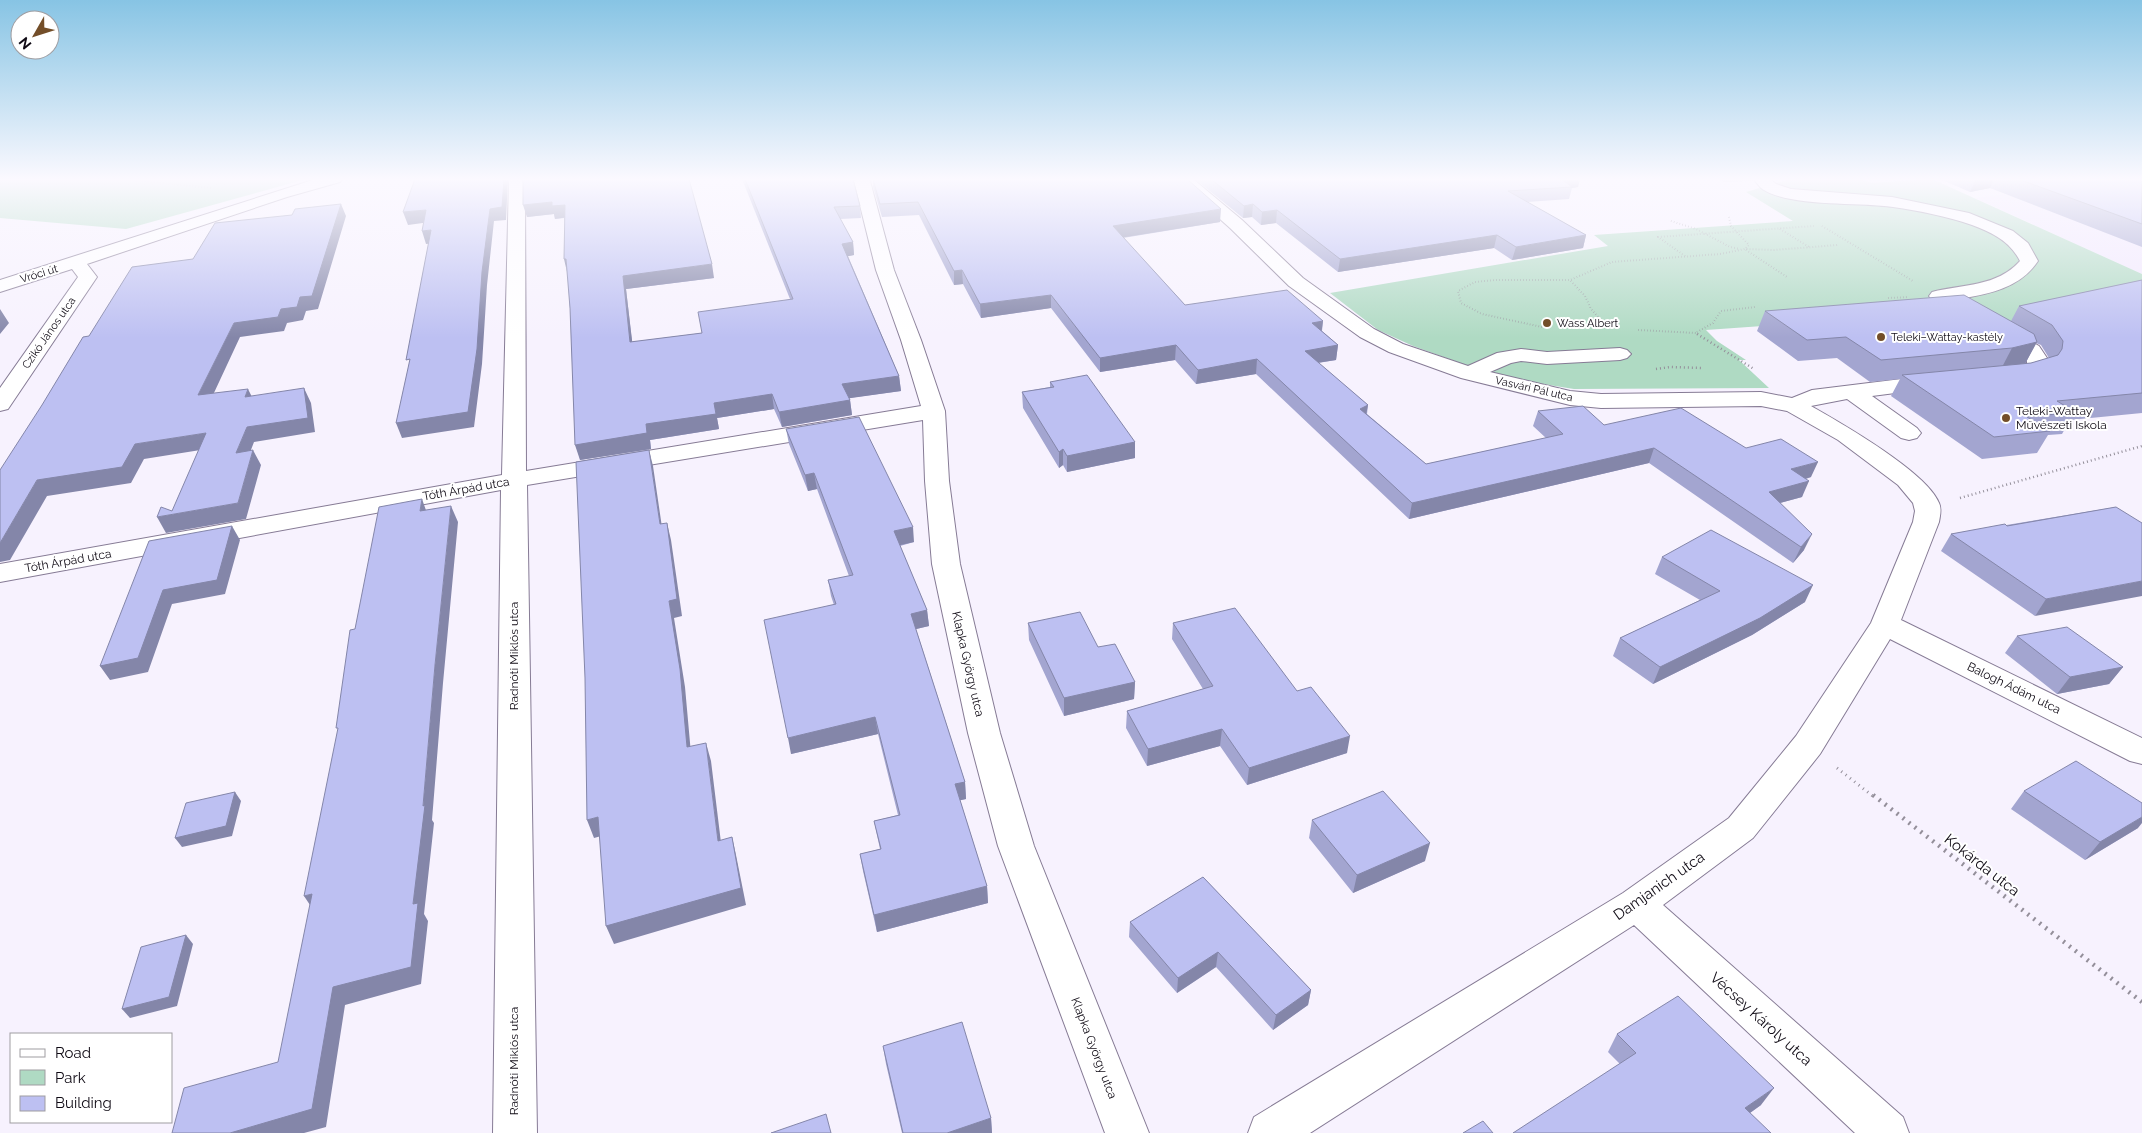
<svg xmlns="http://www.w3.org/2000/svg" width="2142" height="1133" viewBox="0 0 2142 1133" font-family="Raleway,sans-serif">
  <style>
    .built { fill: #f2e9fe }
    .green { fill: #afdac3 }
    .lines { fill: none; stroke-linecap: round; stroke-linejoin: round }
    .minor-casing { stroke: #867b95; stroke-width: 2 }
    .path-far3 { stroke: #948f9a; stroke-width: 2; stroke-dasharray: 0.5 2.5; stroke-linecap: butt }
    .path-far2 { stroke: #948f9a; stroke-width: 2.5; stroke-dasharray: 1 3; stroke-linecap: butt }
    .path-far1 { stroke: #948f9a; stroke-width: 3; stroke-dasharray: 1 4.5; stroke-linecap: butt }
    .path { stroke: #948f9a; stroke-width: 4.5; stroke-dasharray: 2 5.5; stroke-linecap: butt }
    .minor { fill: #fff; fill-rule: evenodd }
    .wall { fill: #a3a5d0; fill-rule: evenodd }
    .shaded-wall { fill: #8486a9 }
    .building { fill: #bdc0f2; stroke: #8486a9 }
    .poi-dot { fill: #734e29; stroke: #fff; stroke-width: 2 }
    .labels { text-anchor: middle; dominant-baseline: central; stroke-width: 4; stroke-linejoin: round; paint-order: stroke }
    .far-street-label { font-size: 11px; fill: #0f0a14; stroke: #fff }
    .far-poi-label { font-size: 11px; fill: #0f0a14; stroke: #fff; text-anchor: start }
    .poi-label { font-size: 12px; fill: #0f0a14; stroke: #fff; text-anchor: start }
    .street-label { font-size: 12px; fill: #0f0a14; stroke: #fff }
    .near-street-label { font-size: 15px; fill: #0f0a14; stroke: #fff }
  </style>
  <rect width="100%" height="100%" fill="#f7f2fe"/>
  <path class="built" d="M2093,183l49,15v76l-167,-76z"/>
  <path class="green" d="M0,179h306l-180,50 -126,-11z
    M1784,179h77l10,4 61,-4 210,95v109l-173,-72 -263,19 11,11 29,19h-7l30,28 -195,1 -75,-12 -86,-31 -35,-16 -48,-37 278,-47 -14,-11 199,-14 -47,-29 41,-12z"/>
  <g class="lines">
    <g class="minor-casing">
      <path id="minor" d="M316,179h26l-2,3 -53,15 -200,67 10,13 -89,132 -8,2v-23l78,-111 -6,-8 -72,23v-12z
        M509,179h16l1,292 395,-65 -20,-66 -25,-70 -22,-89 1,-2h14l1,2 24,89 27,70 24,71 4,70 11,83 40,169 34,113 115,287h-44l-107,-287 -30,-113 -36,-169 -7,-83 -2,-61 -396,65 10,648h-44l8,-643 -501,92v-18l502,-89z
        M1175,179h18l49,41 61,58 71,51 29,15 65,22 29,-13 24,-4 26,3 73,-4 7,2 4,4 -4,4 -7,2 -73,4 -26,-3 -10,2 -21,9 80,19 31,3 160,-2 31,6 20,-8 122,-15 8,2 3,5 -3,5 -70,9 45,32 4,5 -4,5 -8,2 -8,-2 -54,-39 -36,7c30,17 116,66 128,97 3,7 1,12 0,19l-38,98 241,118v26l-12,-3 -240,-122 -70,115 -67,84 -90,67 240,212 6,16h-54l-221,-208 -324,208h-62l6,-16 369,-224 106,-75 67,-82 75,-113 42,-101 2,-11 -2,-8 -15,-18 -60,-45 -51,-29 -26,-5 -160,2 -31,-3 -109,-27 -72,-26 -29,-15 -71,-51 -59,-58z
        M1754,179h16l6,5 15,5 101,8 77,16 44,18 15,12 10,18c-18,27 -49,33 -80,38l81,47 10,15v8c-9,12 -34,15 -48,12l-3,-5 3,-5 26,-5v-5l-3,-7 -92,-54 -3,-4 3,-4c31,-8 65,-5 88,-31 -10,-20 -29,-29 -48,-36 -26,-9 -52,-14 -79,-18 -34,-5 -101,0 -129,-17 -4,-2 -7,-7 -10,-11z"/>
    </g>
    <path class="path-far3" d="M121,179l91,9
      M1729,217l2,9 18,19 -4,4
      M1671,221l25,8 34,18 10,2
      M1822,226l91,55
      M1780,229l29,18
      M1746,250l41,27
      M1685,256l-27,-19 156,-11
      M1888,298l21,-1
      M1601,320l14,4
      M1542,327l-60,-13 -21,-11 -3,-12 17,-9 20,-2h75
      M1593,327l8,-7 -10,-11 -6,-13 -15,-16 42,-18 108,-8 25,-5 29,1 64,-5
      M1638,330l58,3 3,2
      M1697,332l16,-9 8,-12 34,-4"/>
    <path class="path-far2" d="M1697,334l57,35
      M1656,369l14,-2 32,1
      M1960,498l182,-52"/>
    <path class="path-far1" d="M1837,768l37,29"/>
    <path class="path" d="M1873,795l269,207"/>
    <use href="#minor" class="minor"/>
  </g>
  <path class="wall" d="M523,179l191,99 -88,11 6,53 70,-9 88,-34 -48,-120h111l7,27 1,12 -21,1 13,23 1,13 -6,1 51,120 2,15 -52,7 1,2 2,15 -70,12 -8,-18 -57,9 2,11 -69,11 1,9 -71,11 -16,-242 -9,1 -1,-5 -27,3z
    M873,179h314l33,43 -97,16 62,67 138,16 -1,10 16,14 -2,15 -18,3 50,42 -1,9 59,50 120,-26 -13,-12 5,-15 66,14 142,23 65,29 -5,2 -4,18 -22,6 24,47 -11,13 -144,-100 -240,56 -153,-145 -60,10 -21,-24 -75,12 -49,-64 -70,10 -18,-34 -9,1 -35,-70 -37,2 -9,-30z
    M1195,179h385l-2,8 -6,1 -3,11 -42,3 59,33 -3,13 -71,12 -18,-12 -156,24 -62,-49 -15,2 -9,-8 -9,1z
    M1719,179h35l-1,2 -29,1z
    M1773,179h26l-25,1z
    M1940,179h202v68l-152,-59 -20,4z
    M2142,280v133l-72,7 -8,14 -14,1 -11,18 -55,6 -91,-63 9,-17 -30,3 -33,-24 -39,3 -41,-30 8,-20 246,10 8,-15zM2036,343l5,2 8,13 -18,5 -6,1z
    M1050,382l85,60v16l-68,14 -4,-7 -4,3 -36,-60 -1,-16 28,-5z
    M786,429l128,113 -14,4 27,64 2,16 -13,3 49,153 1,17 -6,1 27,86 1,17 -111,29 -14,-61 -3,-17 20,-5 -6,-28 24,-6 -20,-81 -87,20 43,-149 -3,-9 -3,-16 21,-4 -32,-87 -9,2 -19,-47z
    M2116,507l-81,109 -94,-65 10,-17z
    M1662,557l143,45 -53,33 -99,49 -40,-28 7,-18 80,-38 -45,-26z
    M1028,623l70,24 37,35 -1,17 -70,17 -35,-76z
    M1173,623l124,68 50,62 -100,32 -27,-39 -73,20 -21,-38 1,-17 76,-22 -31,-50z
    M2017,636l106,31 -14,17 -52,10 -52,-41z
    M2024,791l114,37 -53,32 -74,-51z
    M1312,820l113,41 -72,32 -44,-55z
    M1203,877l108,113 -3,15 -35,25 -57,-63 -39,26 -48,-56 1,-15z
    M1617,1034l144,71 -11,8 -130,-49 -12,-12z
    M883,1046l108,72 1,15h-90l-16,-69z"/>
  <path class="shaded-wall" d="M504,179h4l-2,41 -12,1 -7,64 -5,79 -8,63 -72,11 -6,-15 94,-214z
    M1560,179h20l-2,8 -6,1z
    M1976,179h18l-4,9 -20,4z
    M552,202l13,3 3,12 -13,2 -1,-5 -27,3 -4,-12z
    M341,204l5,12 -28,93 -12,2 -3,9 -16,3 -3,8 -44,6 -34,73 -8,-15 36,-72 47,-14 19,-12z
    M1253,204l-1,13 -9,1 1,-12z
    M1221,209l-1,13 -107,17v-13z
    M426,210l4,12 -22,3 -5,-13z
    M1277,210l-1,13 -15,2 1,-13z
    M431,230l4,13 -9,1 -4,-13z
    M1497,235l-3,13 -156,24 2,-13z
    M1586,235l-3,13 -71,12 4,-13z
    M853,242l1,13 -10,2 -2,-13z
    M564,259h2l1,13z
    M712,264l2,14 -88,11 8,68 -4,-15 -7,-66z
    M962,270l1,14 -9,1v-14z
    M1051,295v13l-70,10 -1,-14z
    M0,309l9,14 -9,11z
    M1323,321l-2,14 -9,-12z
    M2037,342l-12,22 -24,5 11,-21z
    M1176,345l-1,15 -75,12v-14z
    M1338,345l-2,15 -33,5 2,-14z
    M1257,359l-1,15 -60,10 2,-14z
    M899,376l2,15 -57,8 -2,-15z
    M304,388l7,15 4,29 -61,10 -10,26 -8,-15 11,-26z
    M248,389l7,14 -10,-6z
    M772,394l2,15 -57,9 2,11 -69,11 1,9 -71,11 -5,-15 71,-21 68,-21z
    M850,400l2,15 -70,12 -3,-15z
    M1368,405l-3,15 -5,-11z
    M206,433l7,15 -69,11 -13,24 -84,13 -37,64 -10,2v-19l37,-63 98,-36z
    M1135,442v16l-68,14v-16z
    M1654,448l-5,15 -240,56 3,-16z
    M1063,449v16l-4,3v-16z
    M253,450l8,15 -15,54 -80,14 -9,-16 81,-14z
    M649,450l4,16 11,75 -4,-17z
    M1818,462l-7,15 -28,8 8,-16z
    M814,473l3,16 -9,2 -3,-16z
    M1809,481l-7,16 -40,11 7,-16z
    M422,499l6,17 -8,-5z
    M451,506l7,16 -15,161 -11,137 2,3 -10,91 4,7 -7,63 -76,21 -19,122 -22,6h-74l103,-146 80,-83 10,-98 12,-141z
    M667,523l4,17 11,76 -8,2 11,69 7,78 -5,-18 -18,-146z
    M232,526l8,14 -15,54 -53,10 -24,68 -38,8 -10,-14 63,-76z
    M913,527l1,15 -18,4 -2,-15z
    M1812,534l-8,16 -11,13 8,-16z
    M2142,581v15l-107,20 11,-17z
    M1813,585l-8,17 -53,33 -99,49 7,-17z
    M927,610l2,16 -17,4 -1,-16z
    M2123,667l-14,17 -52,10 13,-17z
    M1135,682l-1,17 -70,17v-18z
    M875,717l3,17 -87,20 -3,-16z
    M1222,729l-2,17 -73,20 1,-17z
    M1350,736l-3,17 -100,32 2,-17z
    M706,743l5,18 12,98 -5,-18z
    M965,782l1,17 -9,2 -2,-17z
    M235,792l6,9 -9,35 -50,11 -7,-9z
    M598,817l7,18 -11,3 -7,-18z
    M2142,817v6l-4,5 -53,32 15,-18z
    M732,837l4,18 10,50 -132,39 -8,-18z
    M1430,843l-5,18 -72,32 4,-18z
    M987,886l1,17 -111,29 -3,-17z
    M312,894l4,20 -12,-18z
    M186,935l7,9 -16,62 -47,12 -8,-9z
    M1218,952l-2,15 -39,26 1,-15z
    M1311,990l-3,15 -35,25 3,-15z
    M1774,1088l-13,17 -28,20 12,-17z
    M991,1118l1,15h-45z"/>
  <path class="building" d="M415,179h89l-2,28 -12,2 -8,63 -5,77 -9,63 -72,11 14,-64 -4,1 25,-130 -9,1 4,-21 -23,2z
    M523,179h166l23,85 -89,12 7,66 72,-9 -4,-21 95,-13 -48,-120h108l7,27 -26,1 19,35 -11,2 57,132 -57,8 8,16 -71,12 -7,-18 -58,9 2,11 -70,10 1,9 -72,12 -5,-137 -4,-49h-2l1,-54 -13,1v-4l-29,3z
    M873,179h314l34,30 -108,17 72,79 102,-15 36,31 -11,2 26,22 -33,6 63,54 -8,4 66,55 137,-30 -25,-23 45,-5 21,19 77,-17 65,40 35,-9 37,23 -27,7 18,12 -40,11 43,42 -11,13 -147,-99 -242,55 -155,-144 -59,11 -22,-25 -76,13 -49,-63 -71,9 -18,-34 -8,1 -36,-69 -38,2z
    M1211,179h350l11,8 -64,4 78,44 -70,12 -19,-12 -157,24 -63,-49 -15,2 -9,-8 -9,2z
    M2018,179h124v45z
    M341,204l-29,92 -12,1 -3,10 -16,2 -3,8 -44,6 -36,72 50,-6 -3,8 59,-9 4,30 -61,9 -11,26 17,-3 -15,53 -81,14 4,-10 11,4 34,-78 -71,11 -13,23 -85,13 -37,63v-73l42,-65 41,-68 6,-1 43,-69 61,-8 22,-36 77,-8 3,-6z
    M2142,280v113l-85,8 18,11 -48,5 23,14 -56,6 -92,-62 129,-12 27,-8 4,-6 1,-8 -11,-16 -33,-19z
    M1964,295l70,39 3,8 -25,6 -131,12 -35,-23 -39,3 -42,-29z
    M1087,375l48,67 -68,14 -4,-7 -4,3 -37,-60 32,-5 -4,-5z
    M859,417l54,110 -19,4 33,79 -16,4 54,168 -10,2 32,102 -113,29 -14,-61 21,-5 -7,-28 26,-6 -25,-98 -87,21 -24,-118 72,-16 -8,-24 25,-5 -39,-102 -9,2 -19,-46z
    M649,450l11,74 7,-1 10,76 -8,2 11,68 7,78 19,-4 12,98 14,-4 9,51 -135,38 -8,-109 -11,3 -2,-142 -9,-216z
    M422,499l-2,12 31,-5 -16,159 -12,141 2,-1 -12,99 5,-1 -7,64 -78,20 -21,122 -82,24h-58l12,-45 94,-26 34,-168 -8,2 34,-168h-2l14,-98 5,-1 24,-122z
    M2116,507l26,16v58l-96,18 -95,-65 54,-10 2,2z
    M232,526l-15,54 -54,10 -25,68 -38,8 49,-125z
    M1711,530l102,55 -53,33 -100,49 -40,-29 100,-47 -58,-34z
    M1235,608l62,83 14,-4 39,49 -101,32 -27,-39 -74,20 -21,-38 86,-25 -40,-63z
    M1080,612l18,35 17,-3 20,38 -71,16 -36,-75z
    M2067,627l56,40 -53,10 -53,-41z
    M2076,761l66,42v14l-42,25 -76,-51z
    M1383,791l47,52 -73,32 -45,-55z
    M235,792l-9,34 -51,12 11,-35z
    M1203,877l108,113 -35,25 -58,-63 -40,26 -48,-56z
    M186,935l-17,62 -47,12 19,-62z
    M1678,996l96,92 -29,20 26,25h-258l123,-80 -19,-19z
    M962,1022l29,96 -44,15h-44l-20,-87z
    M826,1114l5,19h-60z
    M1483,1121l10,12h-30z"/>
  <linearGradient id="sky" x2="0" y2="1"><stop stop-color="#87c4e4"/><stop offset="0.53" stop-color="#fbf9ff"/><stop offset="1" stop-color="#fbf9ff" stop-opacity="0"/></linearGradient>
  <rect width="2142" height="338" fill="url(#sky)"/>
  <g class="poi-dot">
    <circle cx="1547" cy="323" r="5"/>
    <circle cx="1881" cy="337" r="5"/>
    <circle cx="2006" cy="418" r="5"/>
  </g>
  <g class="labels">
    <g class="far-street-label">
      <text transform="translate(39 274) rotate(-17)">Vróci út</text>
      <text transform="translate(49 333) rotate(-55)">Czikó János utca</text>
      <text transform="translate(1534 389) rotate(13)">Vasvári Pál utca</text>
    </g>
    <g class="far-poi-label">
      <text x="1557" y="323">Wass Albert</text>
      <text x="1891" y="337">Teleki–Wattay-kastély</text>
    </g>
    <g class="poi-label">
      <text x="2016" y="411">Teleki-Wattay<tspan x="2016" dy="14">Művészeti Iskola</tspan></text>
    </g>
    <g class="street-label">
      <text transform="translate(466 489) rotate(-10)">Tóth Árpád utca</text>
      <text transform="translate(68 561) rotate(-10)">Tóth Árpád utca</text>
      <text transform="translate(514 656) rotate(-90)">Radnóti Miklós utca</text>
      <text transform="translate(968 664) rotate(77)">Klapka György utca</text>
      <text transform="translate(2014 688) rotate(26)">Balogh Ádám utca</text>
      <text transform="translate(1094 1048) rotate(69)">Klapka György utca</text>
      <text transform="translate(514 1061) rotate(-90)">Radnóti Miklós utca</text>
    </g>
    <g class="near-street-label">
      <text transform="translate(1982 865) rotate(38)">Kokárda utca</text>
      <text transform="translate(1659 886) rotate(-35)">Damjanich utca</text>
      <text transform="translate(1761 1019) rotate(42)">Vécsey Károly utca</text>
    </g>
  </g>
  <rect x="10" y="1033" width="162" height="90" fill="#ffffff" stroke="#9f9da1"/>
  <rect x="20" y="1049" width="25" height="8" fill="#ffffff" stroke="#9f9da1"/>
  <text x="55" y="1058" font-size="15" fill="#0f0a14">Road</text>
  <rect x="20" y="1070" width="25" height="15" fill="#afdac3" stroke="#9f9da1"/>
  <text x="55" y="1083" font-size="15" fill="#0f0a14">Park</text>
  <rect x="20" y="1096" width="25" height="15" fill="#bdc0f2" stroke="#9f9da1"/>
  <text x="55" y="1108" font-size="15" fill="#0f0a14">Building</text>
  <g transform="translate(35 35) rotate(231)"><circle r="24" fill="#ffffff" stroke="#9f9da1"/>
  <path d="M0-4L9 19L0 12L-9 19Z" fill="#734e29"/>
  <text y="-8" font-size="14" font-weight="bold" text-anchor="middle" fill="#0f0a14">N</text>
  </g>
</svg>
